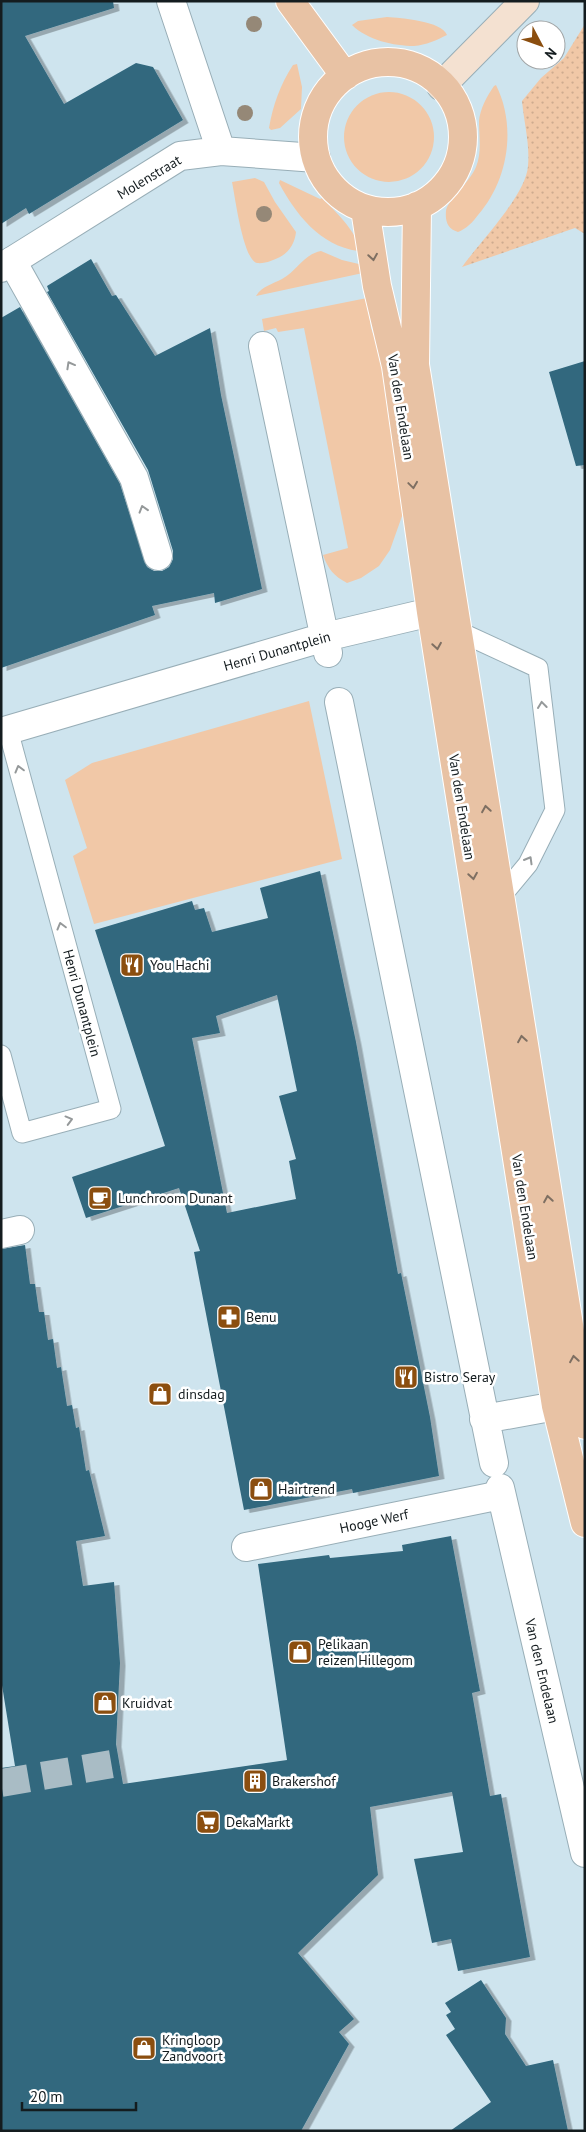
<svg xmlns="http://www.w3.org/2000/svg" width="586" height="2132" viewBox="0 0 586 2132" font-family="'PT Sans',sans-serif">
  <style>
    .grass { fill: #f1c8a7 }
    .park { fill: url(#park-dots) }
    .building { fill: #31687e; fill-rule: evenodd; filter: url(#shadow) }
    .lines { fill: none; stroke-linecap: round; stroke-linejoin: round }
    .pedestrian-tunnel { stroke: #a9bcc5; stroke-width: 28; stroke-dasharray: 28 14; stroke-linecap: butt }
    .service-casing { stroke: #98aeb7; stroke-width: 21 }
    .pedestrian-casing { stroke: #98aeb7; stroke-width: 30 }
    .minor-casing { stroke: #98aeb7; stroke-width: 30 }
    .secondary-casing { stroke: #98aeb7; stroke-width: 30 }
    .primary-casing { stroke: #fff; stroke-width: 30 }
    .service { stroke: #fff; stroke-width: 19 }
    .pedestrian { stroke: #fff; stroke-width: 28 }
    .minor { stroke: #fff; stroke-width: 28 }
    .secondary { stroke: #f4e1d1; stroke-width: 28 }
    .primary { stroke: #e8c2a4; stroke-width: 28 }
    .tree { fill: #958877 }
    .oneway { stroke: #7e6f62 }
    .oneway2 { stroke: #95999a }
    .labels { text-anchor: middle; dominant-baseline: central; stroke-width: 5; stroke-linejoin: round; paint-order: stroke }
    .street-label { font-size: 14px; fill: #141c1f; stroke: #fff }
    .poi-label { font-size: 14px; fill: #141c1f; stroke: #fff; text-anchor: start }
  </style>
  <defs>
    <pattern id="park-dots" width="8" height="8" patternUnits="userSpaceOnUse" patternTransform="scale(1.25)"><rect width="8" height="8" fill="#f1c8a7"/><path d="M2 2h.1M6 6h.1" fill="none" stroke="#ceab8f" stroke-width="1.8" stroke-linecap="round"/></pattern>
    <filter id="shadow"><feDropShadow dx="5.5" dy="3" stdDeviation="0" flood-color="#0004"/></filter>
  </defs>
  <rect width="100%" height="100%" fill="#cee4ee"/>
  <path class="grass" d="M387,17c14,1 55,4 60,18 -10,5 -21,10 -33,11 -20,0 -47,-6 -62,-21l6,-4z
    M297,64l5,23 -1,22 -21,19 -9,2 -2,-2c4,-23 11,-43 24,-63z
    M496,85c21,42 12,96 -18,130 -5,7 -12,14 -20,17 -10,-3 -13,-10 -12,-21 1,-10 24,-29 30,-44 6,-15 3,-30 3,-46 1,-12 8,-25 15,-35z
    M344 137a45 45 0 1 1 90 0a45 45 0 1 1-90 0Z
    M255,178l9,4 11,20 21,30c-1,10 -6,20 -16,25 -6,3 -15,7 -23,6 -14,-3 -22,-67 -25,-81z
    M280,180l40,19 2,-1c10,10 40,38 36,53 -38,-5 -63,-38 -79,-68z
    M321,251l21,9 21,5v8l-107,23c6,-10 17,-12 26,-17 15,-8 22,-25 39,-28z
    M367,298l4,30 11,29 25,145 -17,48 -11,16 -18,12 -14,5c-13,-7 -19,-14 -24,-28l25,-7 -44,-220 -26,4 -2,-4 -12,3 -2,-12z
    M309,701l33,158 -248,65 -21,-68 14,-8 -22,-68 27,-17z"/>
  <path class="park" d="M585,24v210l-10,-6 -113,39c18,-25 64,-72 66,-101 2,-22 -4,-43 -6,-65l19,-23 23,-20z"/>
  <path class="building" d="M1,1h112l1,7 -89,28 39,68 72,-41 17,4 30,53 -154,94 -3,-6 -25,16z
    M91,259l21,37 4,-1 39,61 55,-28 11,67 41,194 -47,14 -1,-10 -62,13 3,9 -154,53v-350l19,-11 100,177 27,83 7,4h8l7,-4 4,-8v-8l-25,-81 -101,-178 2,-1 -2,-5z
    M585,361v104l-9,1 -27,-94z
    M320,871l36,171 42,232 3,-1 29,144 9,59 -86,17 -1,-4 -108,21 -50,-258 6,-1 -21,-63 -93,30 -14,-41 93,-31 -70,-216 97,-29 3,9 9,-2 8,24 56,-14 -8,-30zM277,995l20,96 -18,5 17,63 -7,2 7,38 -69,14 -35,-175 28,-5 -4,-17z
    M25,1245l5,39h5l4,28h5l4,28 5,-1 4,29 4,-1 6,39 5,-1 4,23 3,-1 7,44 3,-1 16,66 -29,5 7,45 31,-4 6,81 -4,81 7,40 164,-24 -29,-196 71,-9 1,3 73,-7 -1,-6 49,-9 29,155 -8,2 18,103 11,-2 29,163 -72,14 -7,-32 -19,4 -18,-84 49,-7 -11,-60 -82,15 8,68 -80,78 56,66 -15,13 10,12 -48,87h-300v-363l14,-2 -14,-87v-430z
    M481,1980l25,38 -1,16 21,32 27,-6 15,71h-118l41,-29 -45,-67 9,-6 -9,-14 5,-3 -6,-9z"/>
  <g class="lines">
    <path class="pedestrian-tunnel" d="M1,1783l117,-20"/>
    <g class="service-casing">
      <path id="service" d="M458,631l80,37 17,142 -27,54 -29,35
        M1,732l7,-2 103,379 -89,24 -21,-78"/>
    </g>
    <g class="pedestrian-casing">
      <path id="pedestrian" d="M12,261l122,217 24,78
        M1,1234l19,-4
        M246,1547l255,-52"/>
    </g>
    <g class="minor-casing">
      <path id="minor" d="M171,1l50,150
        M1,268l179,-112 41,-5 95,7
        M263,346l65,307
        M339,702l155,761
        M8,730l317,-93 106,-25
        M484,1419l72,-13
        M500,1488l85,365"/>
    </g>
    <g class="secondary-casing">
      <path id="secondary" d="M441,86l84,-85"/>
    </g>
    <g class="primary-casing">
      <path id="primary" d="M290,1l55,75
        M313 137a75 75 0 1 1 150 0a75 75 0 1 1-150 0Z
        M417,206l-2,159 170,1060
        M365,209l12,77 19,80 35,246 125,794 29,117"/>
    </g>
    <use href="#service" class="service"/>
    <use href="#pedestrian" class="pedestrian"/>
    <use href="#minor" class="minor"/>
    <use href="#secondary" class="secondary"/>
    <use href="#primary" class="primary"/>
  </g>
  <g class="tree">
    <circle cx="254" cy="24" r="8"/>
    <circle cx="245" cy="113" r="8"/>
    <circle cx="264" cy="214" r="8"/>
  </g>
  <defs><path id="oneway-chevron" d="M-2-3.5L2.5 0L-2 3.5" fill="none" stroke-width="1.6" stroke-linecap="round" stroke-linejoin="round" transform="scale(1.25)"/></defs>
  <g class="oneway">
    <use href="#oneway-chevron" transform="translate(373 257) rotate(81)"/>
    <use href="#oneway-chevron" transform="translate(413 485) rotate(82)"/>
    <use href="#oneway-chevron" transform="translate(437 646) rotate(81)"/>
    <use href="#oneway-chevron" transform="translate(486 809) rotate(-99)"/>
    <use href="#oneway-chevron" transform="translate(473 876) rotate(81)"/>
    <use href="#oneway-chevron" transform="translate(522 1039) rotate(-99)"/>
    <use href="#oneway-chevron" transform="translate(548 1199) rotate(-99)"/>
    <use href="#oneway-chevron" transform="translate(574 1359) rotate(-99)"/>
  </g>
  <g class="oneway2">
    <use href="#oneway-chevron" transform="translate(70 365) rotate(-119)"/>
    <use href="#oneway-chevron" transform="translate(143 509) rotate(-107)"/>
    <use href="#oneway-chevron" transform="translate(542 705) rotate(-97)"/>
    <use href="#oneway-chevron" transform="translate(19 769) rotate(-105)"/>
    <use href="#oneway-chevron" transform="translate(529 860) rotate(-60)"/>
    <use href="#oneway-chevron" transform="translate(61 926) rotate(-105)"/>
    <use href="#oneway-chevron" transform="translate(69 1120) rotate(-15)"/>
  </g>
  <defs>
    <g id="restaurant-square" transform="scale(1.25)"><rect x="-9" y="-9" width="18" height="18" rx="4" fill="#8b4e0f" stroke="#fff"/><path d="M-5-6h1v4h1v-4h1v4h1v-4h1v5L-1.5 .5V6h-2V.5L-5-1ZM5-6V6H3V1.5H1.5Q1.5-4 5-6Z" fill="#fff"/></g>
    <g id="cafe-square" transform="scale(1.25)"><rect x="-9" y="-9" width="18" height="18" rx="4" fill="#8b4e0f" stroke="#fff"/><path d="M-5.5-4.5H6V0H3Q3 3.5 0 3.5H-2.5Q-5.5 3.5-5.5 0ZM3-3.2v2h1.7v-2ZM-6 4.5H4V6H-6Z" fill="#fff"/></g>
    <g id="pharmacy-square" transform="scale(1.25)"><rect x="-9" y="-9" width="18" height="18" rx="4" fill="#8b4e0f" stroke="#fff"/><path d="M-2-6h4v4h4v4h-4v4h-4v-4h-4v-4h4Z" fill="#fff"/></g>
    <g id="shop-square" transform="scale(1.25)"><rect x="-9" y="-9" width="18" height="18" rx="4" fill="#8b4e0f" stroke="#fff"/><path d="M-5-2.5h2.3a2.7 3.5 0 0 1 5.4 0H5L5.5 6h-11ZM-1.5-2.5h3a1.5 2.3 0 0 0-3 0Z" fill="#fff"/></g>
    <g id="building-square" transform="scale(1.25)"><rect x="-9" y="-9" width="18" height="18" rx="4" fill="#8b4e0f" stroke="#fff"/><path d="M-4-6H4V6H1V3H-1V6H-4ZM-2.5-4.3h1.7v1.8h-1.7ZM.8-4.3h1.7v1.8H.8ZM-2.5-1h1.7V.8h-1.7ZM.8-1h1.7V.8H.8Z" fill="#fff"/></g>
    <g id="supermarket-square" transform="scale(1.25)"><rect x="-9" y="-9" width="18" height="18" rx="4" fill="#8b4e0f" stroke="#fff"/><path d="M-6-5.5h2.5l.6 2H6L4.5 2H-2.5L-4.4-4H-6ZM-1.5 3.2a1.3 1.3 0 1 0 .1 0ZM3 3.2a1.3 1.3 0 1 0 .1 0Z" fill="#fff"/></g>
  </defs>
  <g fill-rule="evenodd">
    <use href="#restaurant-square" x="132" y="965"/>
    <use href="#cafe-square" x="100" y="1198"/>
    <use href="#pharmacy-square" x="229" y="1317"/>
    <use href="#restaurant-square" x="406" y="1377"/>
    <use href="#shop-square" x="160" y="1394"/>
    <use href="#shop-square" x="261" y="1489"/>
    <use href="#shop-square" x="300" y="1652"/>
    <use href="#shop-square" x="105" y="1703"/>
    <use href="#building-square" x="255" y="1781"/>
    <use href="#supermarket-square" x="208" y="1822"/>
    <use href="#shop-square" x="144" y="2048"/>
  </g>
  <g class="labels">
    <g class="street-label">
      <text transform="translate(149 177) rotate(-31)">Molenstraat</text>
      <text transform="translate(401 407) rotate(81)">Van den Endelaan</text>
      <text transform="translate(277 651) rotate(-16)">Henri Dunantplein</text>
      <text transform="translate(462 807) rotate(81)">Van den Endelaan</text>
      <text transform="translate(82 1003) rotate(75)">Henri Dunantplein</text>
      <text transform="translate(525 1207) rotate(81)">Van den Endelaan</text>
      <text transform="translate(374 1521) rotate(-12)">Hooge Werf</text>
      <text transform="translate(542 1671) rotate(77)">Van den Endelaan</text>
    </g>
    <g class="poi-label">
      <text x="150" y="965">You Hachi</text>
      <text x="118" y="1198">Lunchroom Dunant</text>
      <text x="246" y="1317">Benu</text>
      <text x="424" y="1377">Bistro Seray</text>
      <text x="178" y="1394">dinsdag</text>
      <text x="278" y="1489">Hairtrend</text>
      <text x="318" y="1644">Pelikaan<tspan x="318" dy="16">reizen Hillegom</tspan></text>
      <text x="122" y="1703">Kruidvat</text>
      <text x="272" y="1781">Brakershof</text>
      <text x="226" y="1822">DekaMarkt</text>
      <text x="162" y="2040">Kringloop<tspan x="162" dy="16">Zandvoort</tspan></text>
    </g>
  </g>
  <rect width="586" height="2132" fill="none" stroke="#141c1f" stroke-width="5"/>
  <g transform="translate(541 45) rotate(131)"><circle r="24" fill="#ffffff" stroke="#a1a4a5"/>
  <path d="M0-4L9 19L0 12L-9 19Z" fill="#8b4e0f"/>
  <text y="-8" font-size="14" font-weight="bold" text-anchor="middle" fill="#141c1f">N</text>
  </g>
  <path d="M22 2102v8h114v-8" fill="none" stroke="#141c1f" stroke-width="2.5"/>
  <text x="30" y="2102" font-size="15" fill="#141c1f" stroke="#ffffff" stroke-width="4" paint-order="stroke">20 m</text>
</svg>
